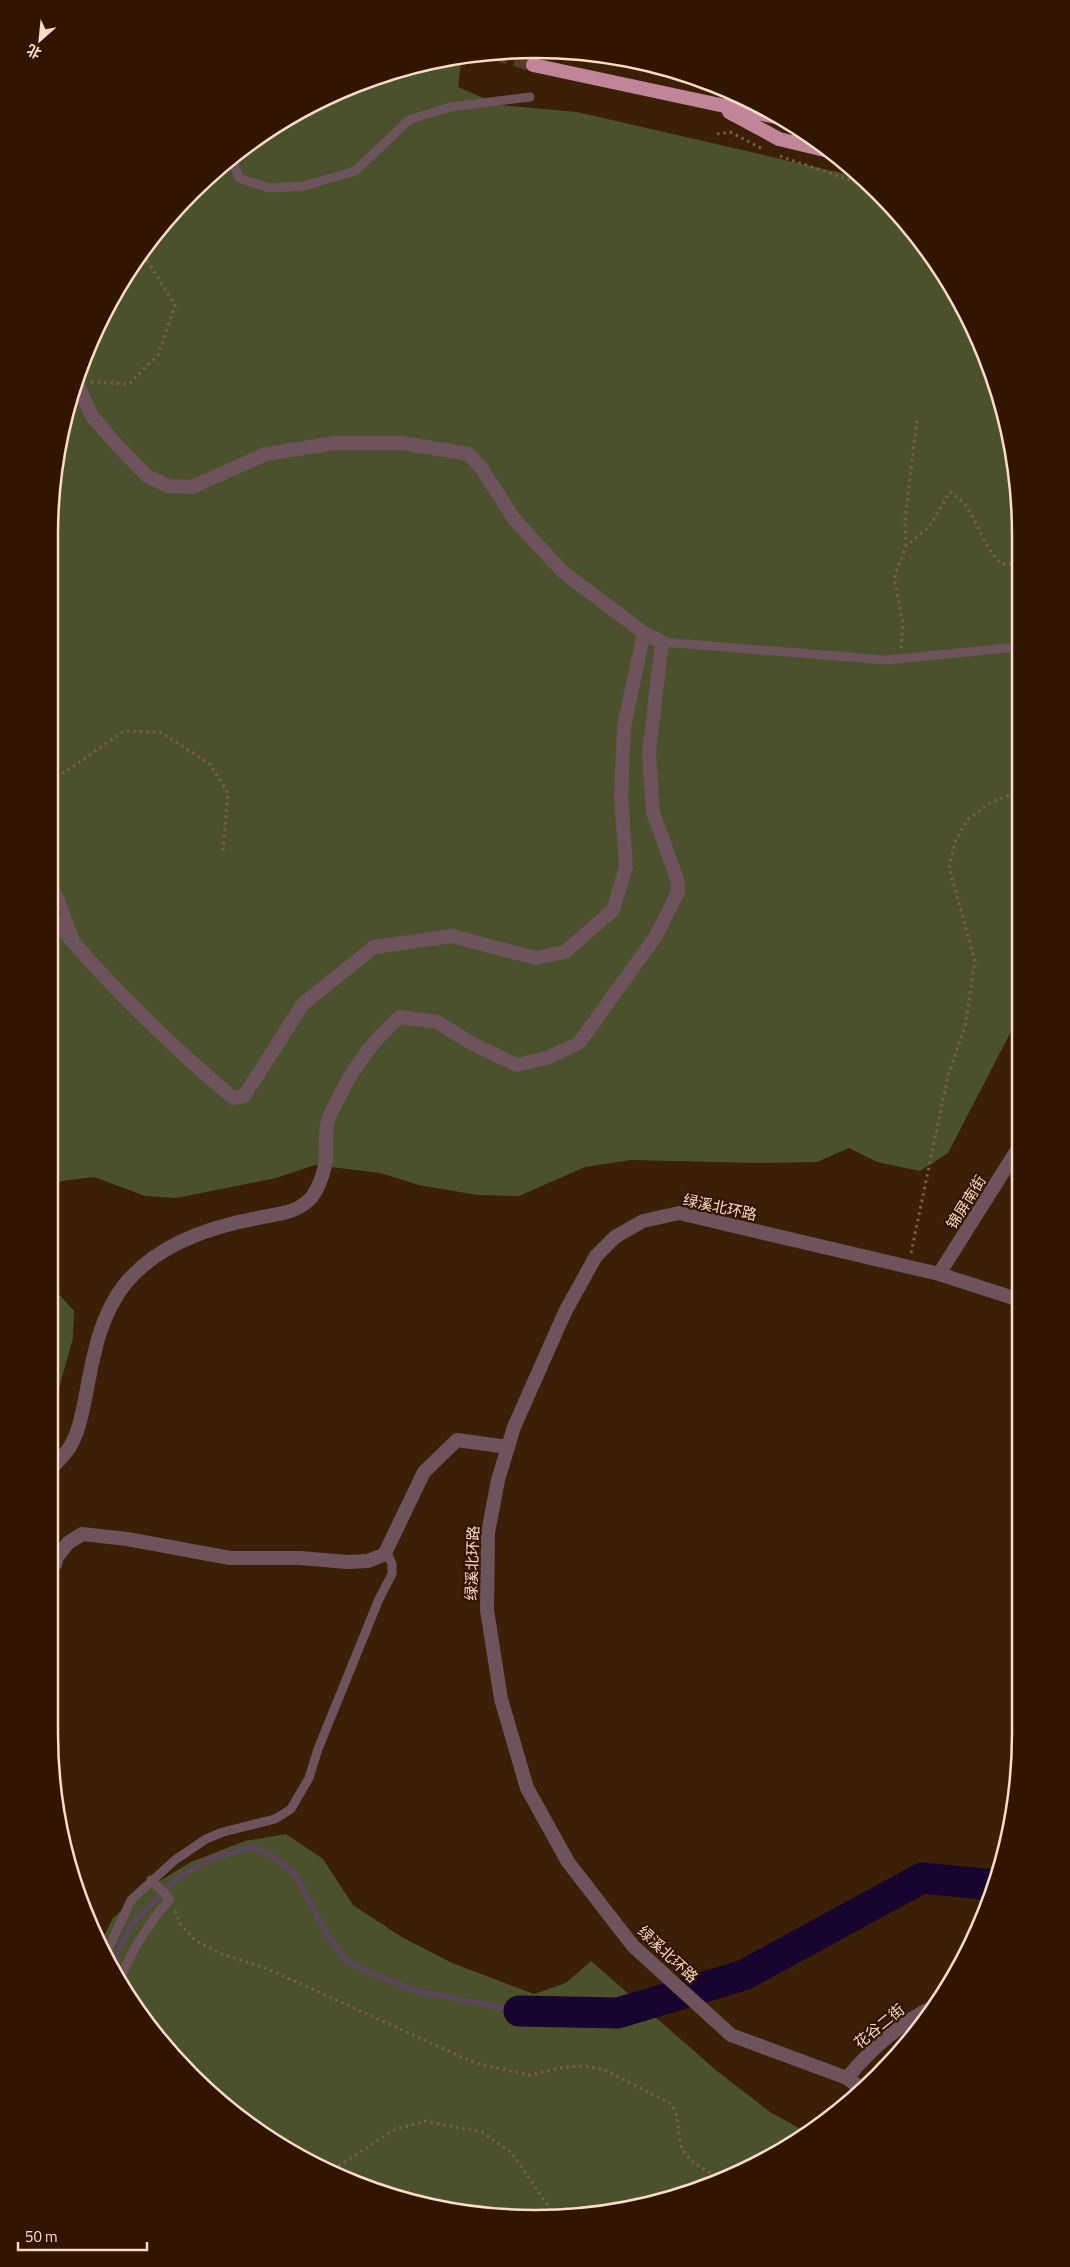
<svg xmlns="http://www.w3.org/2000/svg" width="1070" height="2267" viewBox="0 0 1070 2267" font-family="'Titillium Web','Noto Sans SC',sans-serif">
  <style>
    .green { fill: #4a512c }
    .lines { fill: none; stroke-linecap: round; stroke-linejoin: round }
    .stream { stroke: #5c465d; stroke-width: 5 }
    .river { stroke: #170530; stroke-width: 31 }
    .trunk-tunnel { stroke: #583b24; stroke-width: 14; stroke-dasharray: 14 7; stroke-linecap: butt }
    .path { stroke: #7b5e46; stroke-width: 3; stroke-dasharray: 2.5 4; stroke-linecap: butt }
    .service { stroke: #6d535b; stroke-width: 9 }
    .minor { stroke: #6d535b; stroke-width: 14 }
    .tertiary { stroke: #6d535b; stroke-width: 14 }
    .trunk { stroke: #c08598; stroke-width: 14 }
    .labels { text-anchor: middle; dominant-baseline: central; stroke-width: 4.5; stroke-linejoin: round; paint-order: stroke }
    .street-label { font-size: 15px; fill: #fcdcc5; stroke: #311500 }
    .rim { fill: none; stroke: #fcdcc5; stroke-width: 2.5 }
  </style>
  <rect width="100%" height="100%" fill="#3b1f07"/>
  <path class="green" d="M462,56l-4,31 42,18 77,7 282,65 62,62 63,110 33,122 2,545 -71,137 -28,18 -43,-9 -28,-14 -32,14 -62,1 -124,-3 -46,7 -66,29 -42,-1 -58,-10 -39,-12 -65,-8 -39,13 -100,20 -31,-2 -51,-19 -32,4 -13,6v-652l9,-95 28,-91 45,-84 60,-74 74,-60 84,-45 91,-28z
    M49,1283l25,28 -1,27 -24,86z
    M286,1834l37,25 30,46 47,31 52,27 82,31 32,-11 25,-22 126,110 53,41 38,21 -30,20 -86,39 -62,17 -95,9 -95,-9 -62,-17 -86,-39 -77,-55 -46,-46 -55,-77 -14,-31 13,-26 35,-30 43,-26 54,-21z"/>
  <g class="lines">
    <path class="stream" d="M110,1967l21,-42 44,-45 35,-21 41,-12 22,9 24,21 30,58 19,25 22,12 48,19 103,20"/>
    <path class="river" d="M519,2011l99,2 126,-38 178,-97 72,7"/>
    <path class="trunk-tunnel" d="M495,53l38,12"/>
    <path class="path" d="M717,134l13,-2 31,16
      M780,156l87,30
      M91,382l38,2 29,-29 17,-50 -26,-42 -11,-7
      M906,546l-1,-26 12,-100
      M901,648l2,-25 -9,-45 12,-32 23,-19 21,-35c27,15 29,53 52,72l15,-1
      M49,773h15l60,-42 36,1 50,32 18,29 -5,58
      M911,1253l37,-177 17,-49 10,-66 -26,-94 7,-27 12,-21 23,-17 27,-10
      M175,1911l6,14 15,16 26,13 46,15 207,94 54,12 36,-8 20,-1 20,4 66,34c7,10 7,19 8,31 2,25 23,33 42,44
      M326,2169l11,-2 57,-37 31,-9 57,11 30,21 43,63"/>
    <path class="service" d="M232,158l7,20 30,10 35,-2 51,-15 54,-51 41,-13 80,-10
      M662,642l224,18 132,-13
      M49,880l10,16 16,43
      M105,1956l26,-56 44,-40 31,-21 17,-7 52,-13 16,-10 18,-31 9,-29 61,-150 13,-25v-10l-6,-13
      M119,1982c12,-31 29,-58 51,-83l-19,-19"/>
    <path class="minor" d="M49,913c54,67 118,129 184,185l11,-2 59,-92 71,-57 78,-11 84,22 29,-6 48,-42 13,-43 -5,-71 3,-70 20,-93
      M49,1470c9,-8 19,-18 24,-29 7,-13 10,-32 13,-47 7,-37 14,-79 39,-110 31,-38 81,-56 128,-65 21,-5 40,-4 56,-19 9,-8 16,-30 17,-42 1,-12 -2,-24 2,-37 2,-8 7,-16 11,-24 16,-32 34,-57 61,-80l37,5 36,22 44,21 30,-7 32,-15 77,-107 22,-44 -1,-13 -24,-67 -4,-59 13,-111 -18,-9 -81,-61 -49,-53 -32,-50 -13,-15 -67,-11h-67l-69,11 -74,33 -24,-1 -21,-10 -31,-32 -24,-28 -16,-34
      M49,1565l6,-1 2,-7 11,-14 14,-9 45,5 103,19h70l47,4 21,-1 15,-6 3,-4 38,-79 33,-32 51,7"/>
    <path class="tertiary" d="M939,1274l80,-127
      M847,2078c25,-30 53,-56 89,-72
      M862,2089l-15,-11 -116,-43 -98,-89 -65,-84 -41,-74 -26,-89 -14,-89 1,-77 10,-53 16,-53 51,-115 31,-56 19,-19 28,-16 36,-8 260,61 81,26"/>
    <path class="trunk" d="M533,65l243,52
      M729,112l50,27 54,13"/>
  </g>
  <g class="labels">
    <g class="street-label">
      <text transform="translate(966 1202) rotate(-58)">锦屏南街</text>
      <text transform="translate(720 1207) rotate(12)">绿溪北环路</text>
      <text transform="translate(472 1563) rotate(-88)">绿溪北环路</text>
      <text transform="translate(668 1954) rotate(43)">绿溪北环路</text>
      <text transform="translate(879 2026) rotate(-39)">花谷二街</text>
    </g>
  </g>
  <path d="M0 0H1070V2267H0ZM535 58H535A477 477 0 0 1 1012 535V1733A477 477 0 0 1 535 2210H535A477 477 0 0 1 58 1733V535A477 477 0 0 1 535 58Z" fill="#311500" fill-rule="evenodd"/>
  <path class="rim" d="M535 58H535A477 477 0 0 1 1012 535V1733A477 477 0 0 1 535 2210H535A477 477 0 0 1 58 1733V535A477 477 0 0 1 535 58Z"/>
  <g transform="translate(40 40) rotate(207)" stroke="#311500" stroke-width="4" paint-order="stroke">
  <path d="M0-4L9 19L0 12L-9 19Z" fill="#fcdcc5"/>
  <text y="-8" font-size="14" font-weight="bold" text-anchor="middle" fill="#fcdcc5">北</text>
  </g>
  <path d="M18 2242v8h129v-8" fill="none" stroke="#fcdcc5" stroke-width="2.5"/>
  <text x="25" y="2242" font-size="15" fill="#fcdcc5" stroke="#311500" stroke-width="4" paint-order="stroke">50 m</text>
</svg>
